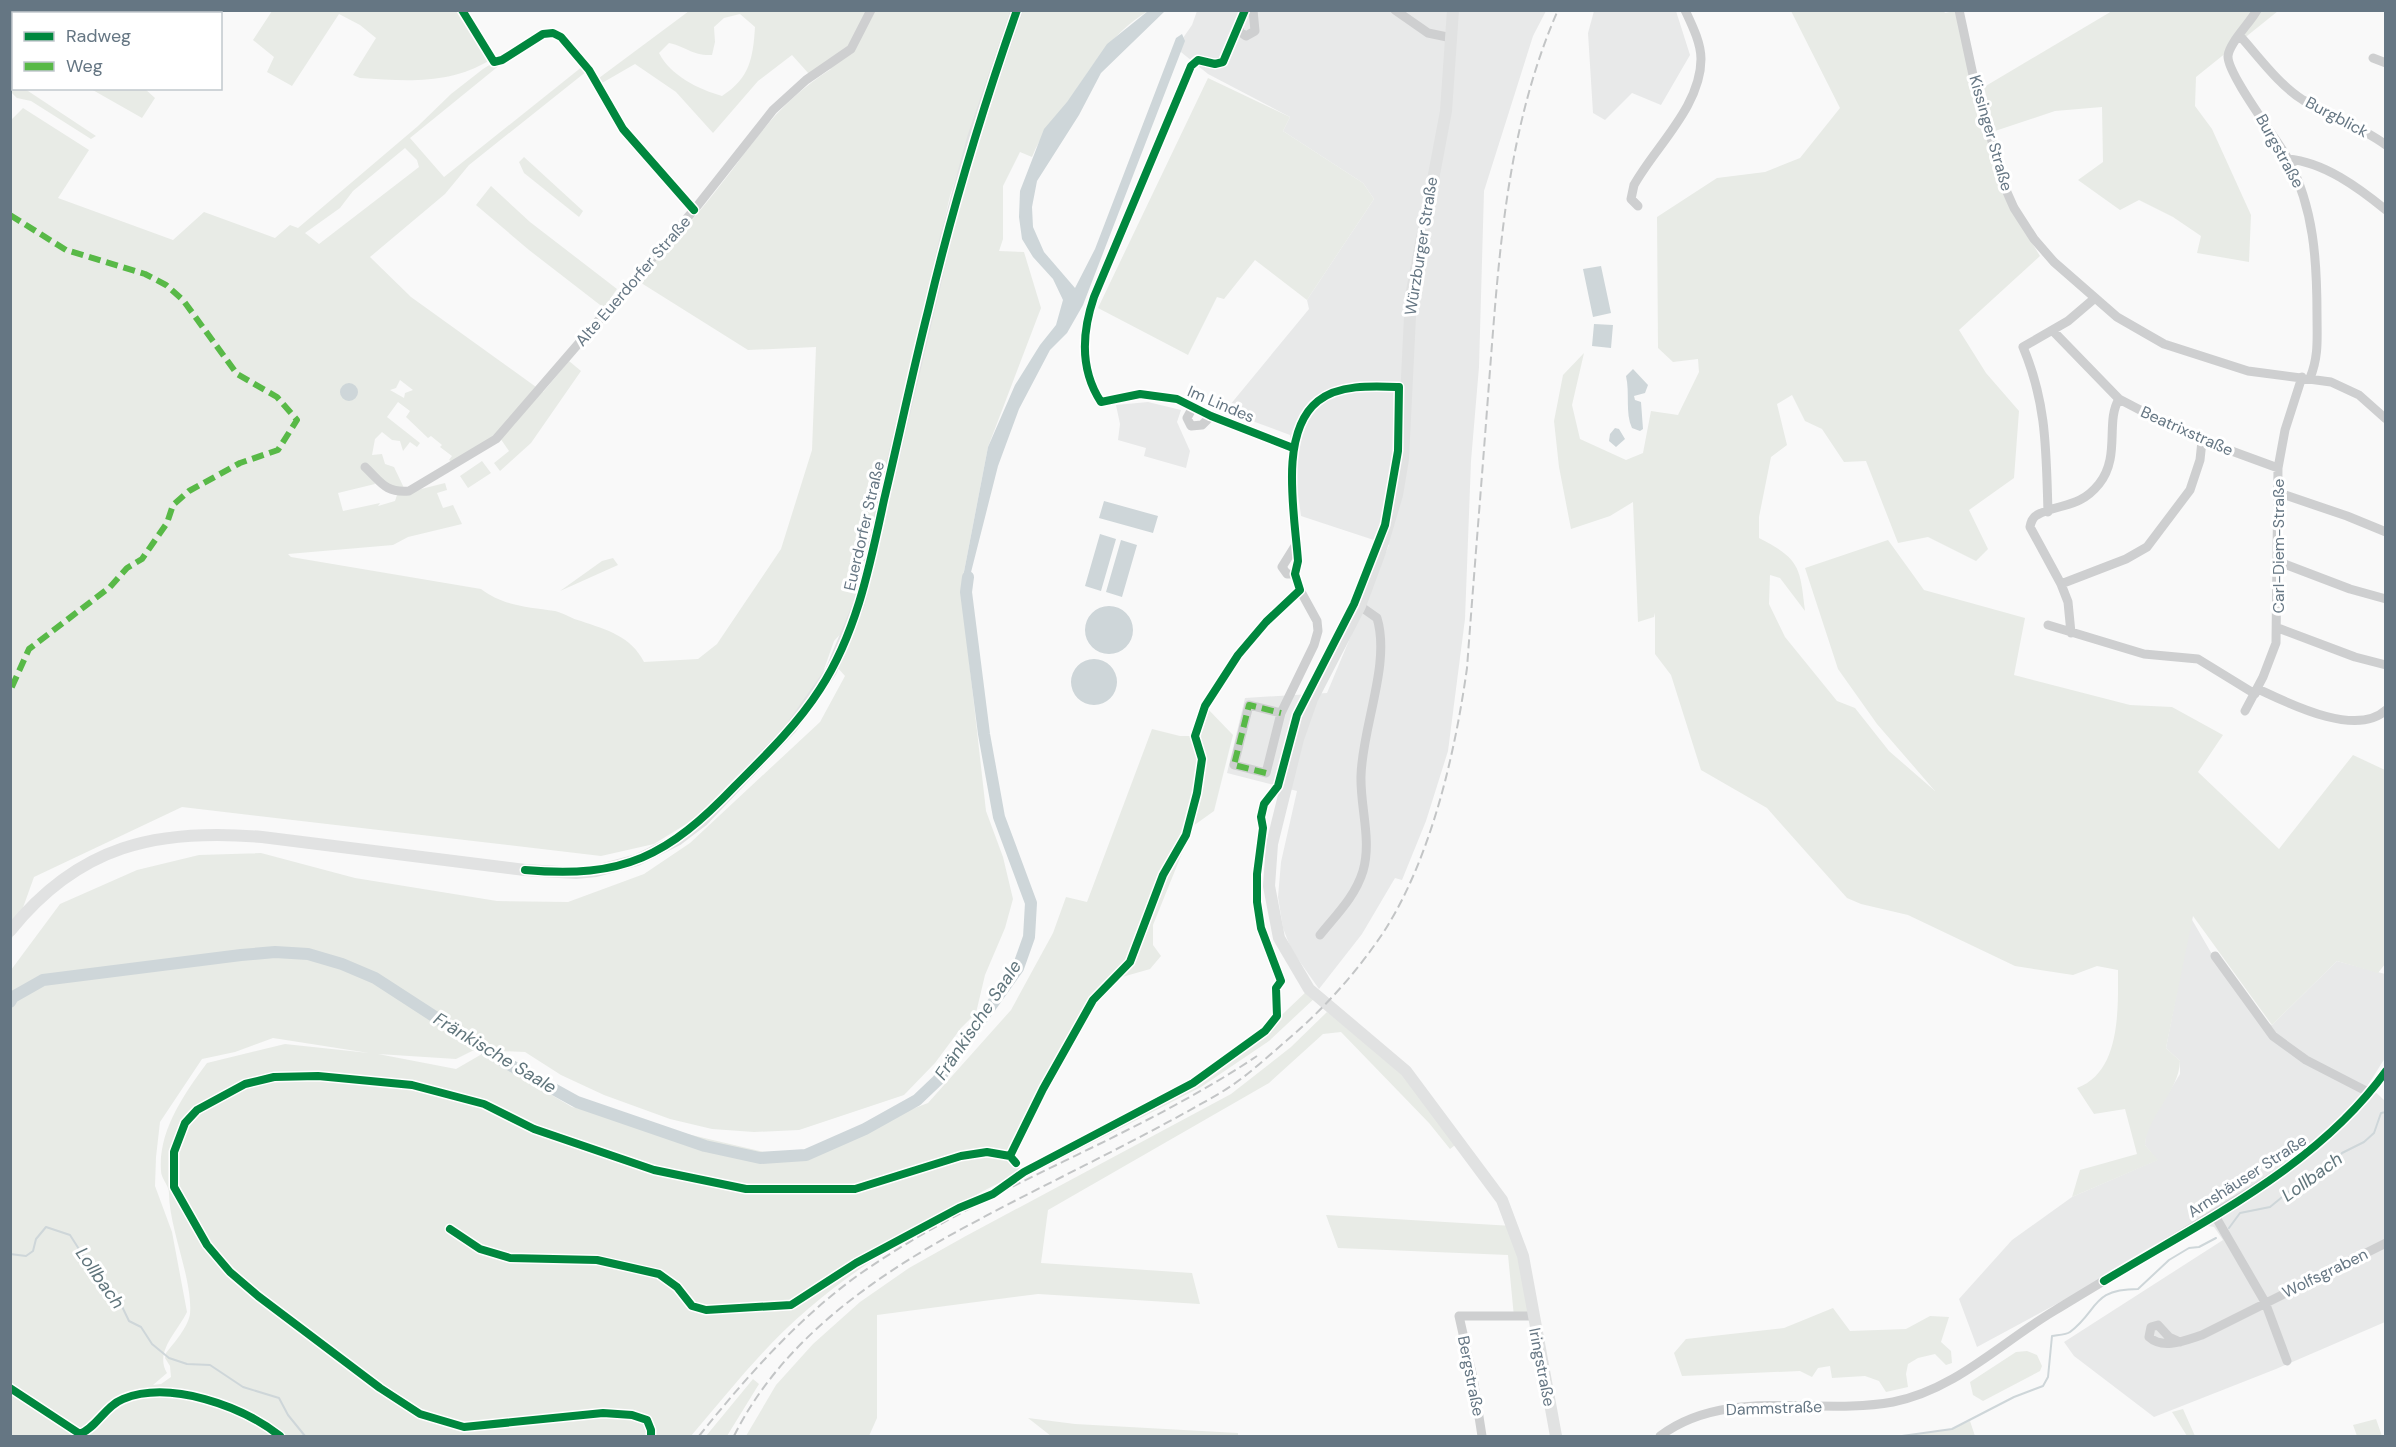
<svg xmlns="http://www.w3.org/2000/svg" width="2396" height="1447" viewBox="0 0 2396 1447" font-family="'DM Sans',sans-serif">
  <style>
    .built { fill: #e8e9e9 }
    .green { fill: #e8ebe6; fill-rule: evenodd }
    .water { fill: #ced6d9 }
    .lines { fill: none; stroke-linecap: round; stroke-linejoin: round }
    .stream { stroke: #ced6d9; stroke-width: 2 }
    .river { stroke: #ced6d9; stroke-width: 12 }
    .minor { stroke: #cecfd0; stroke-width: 9 }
    .major { stroke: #e1e2e2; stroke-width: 12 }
    .rail { stroke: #c3c5c6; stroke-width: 2; stroke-dasharray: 9 4.5; stroke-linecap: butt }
    .quiet { stroke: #58b947; stroke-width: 6; stroke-dasharray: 12 6; stroke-linecap: butt }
    .cycleway-casing { stroke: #fff; stroke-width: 11 }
    .cycleway { stroke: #00873e; stroke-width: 8 }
    .labels { text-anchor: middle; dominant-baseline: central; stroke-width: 6; stroke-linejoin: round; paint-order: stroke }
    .street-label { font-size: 16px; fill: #657683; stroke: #fff }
    .water-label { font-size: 18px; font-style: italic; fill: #60757c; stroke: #fff }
  </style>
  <rect width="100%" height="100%" fill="#f9f9f9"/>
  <path class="built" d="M1197,11h349l-13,25 -49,155 -5,176 -8,94 -6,158 -17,132 -22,70 -24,59 -7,-2 -33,56 -43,55 -28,-40 -8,-21 -5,-31 3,-35 16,-71 -70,-18 18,-75 82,-5 62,-148 -88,-29 -11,-81 -65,-24 84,-102 -2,-9 67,-101 -11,-16 -80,-52 7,-14 -82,-43 -32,-26 16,-23z
    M1594,11h82l14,44 -29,50 -29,-12 -27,27 -12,-7 -5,-80z
    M1148,402l33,8 -4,12 13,29 -4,17 -42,-12 2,-8 -28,-8 2,-16 -4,-19z
    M2191,918l29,50 33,47 19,10 65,-64 48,13v84l-17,27 17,16v221l-109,47 -122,48 -80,-61 -10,-14 159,-102 -9,-13 -11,-2 -226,122 -18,-48 53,-59 60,-43 85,-37 -12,-15 1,-15 34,-56v-13l-14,-13z"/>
  <path class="green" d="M1943,10l2,3 10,-2 46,180 39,65 -81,74 27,43 33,38 -5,67 -45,32 19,39 -12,12 -48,-24 -30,6 -32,-82 -22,1 -22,-33 -17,-8 -13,-26 -15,9 10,41 -16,12 -12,60v21c41,21 41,29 46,73l-25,-33 -10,-3 -1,29 16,33 52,64 18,7 34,43 46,40 -58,-67 -39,-55 -33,-101 83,-28 36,50 101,28 -11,57 116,30 42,2 51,28 -25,37 81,77 74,-94 32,15v194l-7,9 -41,-12 -65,64 -79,-109 -27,132 14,13c-1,31 -32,53 -35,84l13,15 -86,37 8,-27 57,-16 -12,-45 -31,5 -17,-26c44,-16 41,-79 41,-118l-21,-4 -24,9 -58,-9 -107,-51 -47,-11 -14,-6 -80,-90 -66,-38 -30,-95 -16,-21v-41l-1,4 -16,5 -5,-120 -23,14 -39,13 -12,-62 -5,-46 9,-46 21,-22 -12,52 8,34 46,21 17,-7 8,-42 27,4 21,-43 -1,-13 -25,3 -15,-14 -1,-131 60,-39 48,-6 35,-14 40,-50 -49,-97z
    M272,11h188l30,49c-41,25 -84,21 -130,18l-7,-3 23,-37 -16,-13 -21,-11 -47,72 -25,-14 7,-15 -21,-17z
    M689,11h322l-61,185 -66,286 -37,145 -13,14 -13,37 -17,28 -108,112 -42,26 -53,12 -419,-49 -148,70 -23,64 -1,-820 13,-13 66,42 -31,48 115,42 31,-28 71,26 15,-13 8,3 120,-102 33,-32 32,-25 8,-5h10l-91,74 34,39 139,-111 4,5 -118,94 -24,29 -75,63 41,40 132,95 26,-31 12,10 -50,72 -31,28 -6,-8 15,-12 -9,-13 16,-15 -64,39 -3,-2 3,-4 -12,-9 2,-2 -11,-9 -3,2 -22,-21 4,-6 -12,-9 -11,15 33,26 -3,4 -7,-5 -7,9 -3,-10 -8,-1 -10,-8 -7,7 -3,16 10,-1 3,10 9,3 10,21 -8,1 -29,-19 8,14 -37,9 5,18 37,-8 -2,3 17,-5 2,-6 48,-12 2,7 -10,3 6,15 10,-3 9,19 -54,13 -15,8 -105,9 3,3 190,32c22,17 47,18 74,22 9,2 17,8 26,10 26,9 50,15 63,41l54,-3 19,-15 64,-95 31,-99 4,-103 -68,3 -110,-69c23,-26 47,-52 69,-79 43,-52 64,-95 124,-133l-22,5 -17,-19 -34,26 -45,52 -37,-41 -41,-28 -33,19 -3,-5zM740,14l15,13c-2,31 -5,51 -33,69 -24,-7 -51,-20 -63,-43l10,-10c18,4 24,13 43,12l3,-13 -1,-15 10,-9zM405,148l12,12 2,7 -100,77 -14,-11 35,-25 13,-17zM400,380l13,10 -8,3 -1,5 -14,-8 6,-2z
    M1021,11h127c-40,25 -55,55 -81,92 -14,18 -26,32 -35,54l-12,-5 -17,34v53l-4,12 25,1 17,56 -53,139 -25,130 3,56 20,178 17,46 10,42 -8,29 -20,47 -9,38 -15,15 -26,35 -31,32 -105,35 -45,2 -42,-3 -42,-10 -66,-24 -43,-20 -36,-23 -51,-2 -18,9 -78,-5 78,15 26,-15 90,53 213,50 143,-54 83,-93 42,-77 13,-36 21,5 65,-173 28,7h15l10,-30 28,29 -19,76 -21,15 -40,99v20l8,11 -11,13 -28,8 -29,23 -50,89 -33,68 14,15 23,-11 146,-78 72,-52 44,-42 8,7 -48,45 -68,46 -160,82c-40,8 -80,34 -114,56 -41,26 -82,52 -119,84 -44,37 -80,84 -117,127h-680v-466l49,-66 77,-34 62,-15 62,-2 94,25 142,23 71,1 76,-28 46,-31 130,-121 25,-46 -8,-9 21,-45 25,-93 74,-319zM273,1038l96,15 -84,-9 -78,19c-23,31 -49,68 -46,108 0,7 8,15 8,22 0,35 24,87 21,121 -2,13 -16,29 -24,39l-1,5 5,8 1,11 -10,7 -8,1 14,-12c-13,-21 11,-42 20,-61l-15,-80 -17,-46 1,-29 4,-35 42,-63 33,-7z
    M2112,11h166l-82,66 -1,29 17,23 39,86 -2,47 -52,-9 4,-17 -28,-19 -34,-17 -19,10 -42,-30 25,-18 -1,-55 -47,4 -60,20 -11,-44z
    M10,75l3,3 1,10 11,1 71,47 -5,3 -60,-38 -14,-3 -6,-6z
    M1208,78l82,39 -7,14 80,52 11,16 -67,101 -52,-40 -31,39 -7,-2 -29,58 -90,-47z
    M91,89h54l10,9 -13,20z
    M524,157l59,54 -4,6 -55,-44 -5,-11z
    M491,186l39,36 87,67 -13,19 -75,-58 -53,-45z
    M482,461l9,12 -23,15 -8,-12z
    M613,558l5,7 -58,26 42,-30z
    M1327,1012l79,59 53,71 -9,7 -21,-26 -88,-91 -18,2 -54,49 -221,127 -7,53 151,10 8,31 -162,-10 -161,21v103l-8,18h-123l30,-51 37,-41 47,-42 49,-34 55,-31 267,-143 60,-47z
    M1326,1215l187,11 19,90 -18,1 -6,-62 -170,-7z
    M1833,1308l17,23 56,-2 24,-13 19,1 -8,25 10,9 1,12 -6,2 -11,-11 -17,4 -10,6 -2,10 2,13 -22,5 -7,-11 -14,-5 -33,2 -2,-12 -12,2 -6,9 -12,-6 -118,5 -8,-23 12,-14 98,-11z
    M2027,1351l10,4 5,11 -2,5 -57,30 -10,-6 -3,-13 46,-30z
    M753,1379l6,5 -32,52h-21z
    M2183,1409l12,27h-8l-15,-24z
    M1028,1418l47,6 163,9v3h-187z
    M2376,1419l6,17h-25l-4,-11z
    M1970,1421l5,15h-73l50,-7z"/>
  <path class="water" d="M1148,11h17l-64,62 -22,42 -42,66 -5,26 1,20 11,25 31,36 20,-39 81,-211 6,-4 3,7 -102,264 -16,28 -17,17 -31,59 -21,57 -32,126 -3,-15 25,-130 27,-62 25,-40 16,-20 7,-25 -10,-21 -20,-22 -11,-18 -3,-22 1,-26 24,-62 23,-27 40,-58z
    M1601,266l10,47 -18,4 -10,-48z
    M1594,324l19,1 -2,23 -19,-2z
    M1633,369l15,16 -3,8 -11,3 1,4 6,2 2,27 -3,2 -8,-3c-7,-15 -2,-35 -6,-52z
    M340 392a9 9 0 1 1 18 0a9 9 0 1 1-18 0Z
    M1615,428l4,1 6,10 -9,8 -7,-6 1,-7z
    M1104,501l54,15 -5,17 -54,-15z
    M1100,534l16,5 -15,52 -16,-5z
    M1121,540l16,5 -15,52 -16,-5z
    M1085 630a24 24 0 1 1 48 0a24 24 0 1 1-48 0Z
    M1071 682a23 23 0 1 1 46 0a23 23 0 1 1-46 0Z"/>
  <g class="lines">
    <path class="stream" d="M2229,1228l11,-15 30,-6 27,-22 10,-3 9,-11 19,-7 7,-11 22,-11 10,-9 7,-20 5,-1
      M10,1254l16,2 7,-5 3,-12 10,-12 24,8 21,33 14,9 -1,8 11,7 14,29 12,6 11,17 17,14 18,6 23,1 33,22 36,11 9,17 17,21
      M1902,1436l50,-7 62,-32 29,-11 5,-9 4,-41c5,-1 14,-1 18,-4 29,-22 21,-43 68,-43l31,-29 20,-12 10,-1 17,-9"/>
    <path class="river" d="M10,1002l3,-5 30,-17 198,-25 34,-3 33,2 34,10 33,14 128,83 74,41 128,44 55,12 46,-3 59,-26 52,-29 21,-20 80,-112 11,-31 2,-34 -32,-86 -15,-83 -18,-142 2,-15"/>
    <path class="minor" d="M462,10l32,52 8,-2 41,-26 10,-1 8,4 28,33 34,59 71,81
      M1245,10l-7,15 2,7 6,4 9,-5 -2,-21
      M1395,10l33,23 24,5
      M1959,10l14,65 33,115 8,18 20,31 20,23 63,55 47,27 84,27 83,11 28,13 27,24
      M2257,10c-7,13 -28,33 -29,46 -1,18 49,83 60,103 26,49 29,102 29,156 0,23 2,41 -7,63
      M2240,36c19,21 39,49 63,64 28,16 57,26 83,45
      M2373,58l13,5
      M2288,159c36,3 71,29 98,51
      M1638,206l-7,-7 3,-14c21,-38 67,-79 67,-126 0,-16 -9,-34 -16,-49
      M2053,331l66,68 69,36 90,33
      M1101,402l39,-8 37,5 34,17 82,32
      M1193,407l-6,11 4,8 11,-1 9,-9
      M365,467c16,15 20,26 44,24l87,-52 198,-229 79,-100 33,-30 45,-31 20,-39
      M2279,493l68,23 39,16
      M2048,512c-2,-61 -1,-108 -25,-165l45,-26 27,-23
      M2279,562l71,27 36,10
      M1295,574h-8l-5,-7 15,-24
      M2061,584l65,-25 21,-12 43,-57 10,-30 2,-19
      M2048,625l96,29 54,5 57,35
      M2278,628l77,29 31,8
      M2071,633l-3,-31 -7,-18 -31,-57c1,-5 2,-9 7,-12 22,-12 42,-6 62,-31 22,-28 6,-62 20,-85
      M2258,689c30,14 98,49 128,21
      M2245,711l18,-34 13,-34 2,-175 7,-38 17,-53
      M1281,713l-32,-8 -15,60 32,8 15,-60 33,-68 4,-14 -1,-10 -17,-31 -5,-16 3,-13c-3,-47 -23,-143 31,-166 24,-11 52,-8 77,-8
      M1320,935c16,-20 35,-38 43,-64 9,-31 -3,-64 -2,-95 1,-49 30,-112 16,-158l-17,-12
      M2215,956l58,80 33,24 64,33
      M2214,1214l51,88 22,59
      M2180,1342l-11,-5 -11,-12 -7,2 -2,10c14,13 37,3 53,-2l184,-92
      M1482,1436l-9,-58 -14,-62h73
      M1660,1436c66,-50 157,-20 233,-34 62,-12 109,-60 161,-91 52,-32 104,-62 155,-94 70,-43 128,-78 177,-146"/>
    <path class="major" d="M1453,10l-7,101 -35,185 -8,163 -6,36 -17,57 -20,54 -48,93 -14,40 -26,105 -3,42 10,52 30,51 97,82 96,129 21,56 33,180
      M10,931c69,-86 147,-103 252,-94l263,33 51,3 20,-2 41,-11 40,-20 25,-19 89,-93 40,-57 28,-67 88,-371 26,-95 44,-128"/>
    <path class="rail" d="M699,1436c49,-61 105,-125 171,-169 122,-82 265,-129 387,-211
      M734,1436c44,-89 128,-151 213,-199 90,-50 184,-92 273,-144 24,-14 45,-34 66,-52 37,-31 70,-68 97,-108 48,-74 72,-179 84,-265 7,-95 15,-190 22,-285 10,-128 17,-254 69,-373"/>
    <path class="quiet" d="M10,215l56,35 79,24 21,11 17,15 54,74 40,23 20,23 -19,30 -38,13 -51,28 -16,14 -6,18 -25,36 -15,9 -17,19 -81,62 -19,42
      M1266,773l-32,-8 15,-60 32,8"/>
    <g class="cycleway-casing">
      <path id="cycleway" d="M462,10l32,52 8,-2 41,-26 10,-1 8,4 28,33 34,59 71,81
        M1245,10l-22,52 -8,2 -17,-4 -7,6 -97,231c-12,35 -14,73 7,105l39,-8 37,5 34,17 82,32
        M525,870c99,9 143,-14 210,-84 30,-30 62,-61 85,-97 37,-57 50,-124 64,-189 15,-63 28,-126 44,-189 24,-102 54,-201 89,-301
        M450,1229l30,20 30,9 87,2 62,14 18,13 15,19 14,4 85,-5 65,-42 103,-55 34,-14 31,-22 169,-89 72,-52 12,-15 -1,-28 5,-7 -20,-53 -4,-26v-28l6,-46 -2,-11 3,-13 14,-18 19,-71 57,-111 31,-79 13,-74 1,-64c-25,-1 -60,-3 -81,14 -40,32 -23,115 -20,160l-3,13 5,16 -34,32 -28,33 -33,51 -10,30 7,23 -5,34 -11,42 -23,40 -33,87 -37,38 -50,89 -33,67
        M2104,1281c99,-60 213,-114 282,-210
        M10,1388l70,46c17,-7 25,-28 43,-35 47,-19 119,7 157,37
        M651,1436v-6l-4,-10 -15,-5 -29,-2 -139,14 -44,-13 -40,-26 -122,-92 -28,-24 -23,-27 -33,-58v-35l11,-29 12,-13 48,-26 29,-7 44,-1 94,9 72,19 50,25 120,41 92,19h109l106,-33 26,-4 23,4 6,7"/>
    </g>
    <use href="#cycleway" class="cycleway"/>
  </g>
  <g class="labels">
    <g class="street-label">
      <text transform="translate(2337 117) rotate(28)">Burgblick</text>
      <text transform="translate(1991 133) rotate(74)">Kissinger Straße</text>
      <text transform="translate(2280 151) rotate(61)">Burgstraße</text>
      <text transform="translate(1421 246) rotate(-81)">Würzburger Straße</text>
      <text transform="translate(633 281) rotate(-49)">Alte Euerdorfer Straße</text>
      <text transform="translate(1221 404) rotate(23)">Im Lindes</text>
      <text transform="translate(2187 431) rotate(24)">Beatrixstraße</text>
      <text transform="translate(864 526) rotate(-77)">Euerdorfer Straße</text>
      <text transform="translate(2278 546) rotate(-90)">Carl-Diem-Straße</text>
      <text transform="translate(2247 1176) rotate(-33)">Arnshäuser Straße</text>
      <text transform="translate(2325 1273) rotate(-26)">Wolfsgraben</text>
      <text transform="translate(1542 1367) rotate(79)">Iringstraße</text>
      <text transform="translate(1471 1376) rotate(79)">Bergstraße</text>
      <text transform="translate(1774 1408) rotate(-2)">Dammstraße</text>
    </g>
    <g class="water-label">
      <text transform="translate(978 1020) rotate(-56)">Fränkische Saale</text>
      <text transform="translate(495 1053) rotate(31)">Fränkische Saale</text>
      <text transform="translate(2312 1177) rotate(-36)">Lollbach</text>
      <text transform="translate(100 1278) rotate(55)">Lollbach</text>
    </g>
  </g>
  <rect width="2396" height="1447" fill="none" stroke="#657683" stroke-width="24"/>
  <rect x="12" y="12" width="210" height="78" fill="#ffffff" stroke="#c1c8cd" stroke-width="1.5"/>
  <rect x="24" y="32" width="30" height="9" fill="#00873e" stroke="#c1c8cd" stroke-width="1.5"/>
  <text x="66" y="42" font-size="18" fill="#657683">Radweg</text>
  <rect x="24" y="62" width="30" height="9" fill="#58b947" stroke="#c1c8cd" stroke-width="1.5"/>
  <text x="66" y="72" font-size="18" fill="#657683">Weg</text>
</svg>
